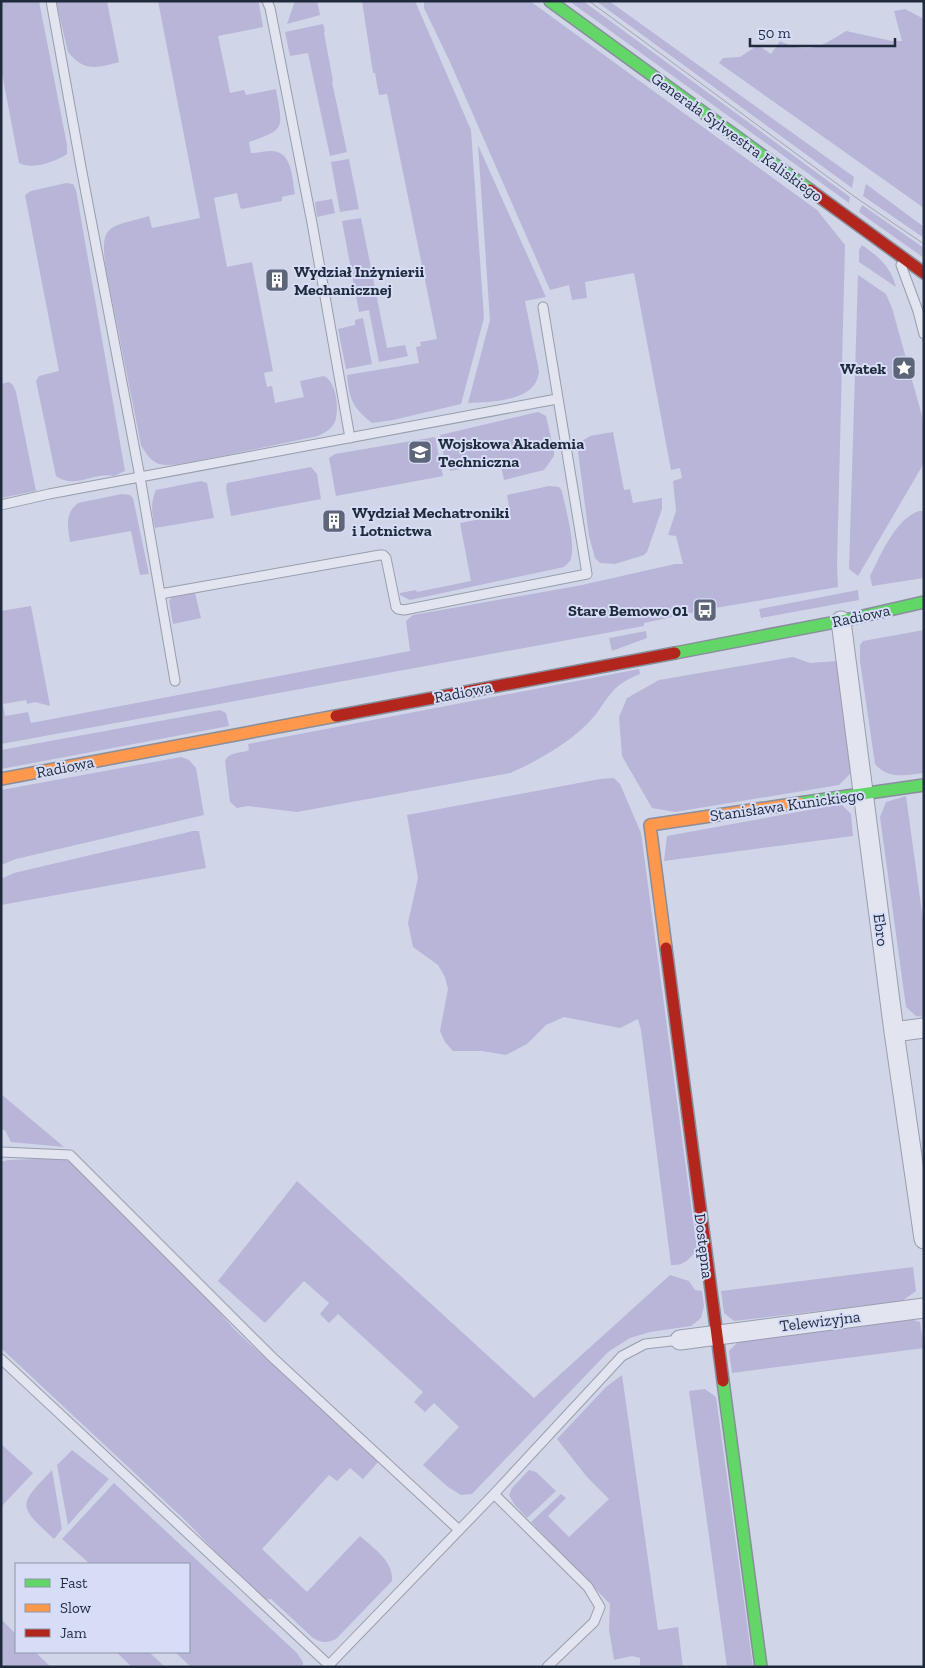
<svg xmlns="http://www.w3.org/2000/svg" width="925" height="1668" viewBox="0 0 925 1668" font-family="'Zilla Slab',serif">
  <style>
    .green { fill: #b9b5d9 }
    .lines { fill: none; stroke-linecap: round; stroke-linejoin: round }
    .lane-casing { stroke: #989eac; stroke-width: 11 }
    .street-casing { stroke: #989eac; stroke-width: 21 }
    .fast-casing { stroke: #888e9c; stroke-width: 14 }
    .slow-casing { stroke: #888e9c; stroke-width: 14 }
    .jam-casing { stroke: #888e9c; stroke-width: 14 }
    .lane { stroke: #e2e4ef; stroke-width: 9 }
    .street { stroke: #e2e4ef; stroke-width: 19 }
    .fast { stroke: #63d668; stroke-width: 11 }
    .slow { stroke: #ff974d; stroke-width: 11 }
    .jam { stroke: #b3261e; stroke-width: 11 }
    .tram { stroke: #a2a5ae; stroke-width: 1 }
    .labels { text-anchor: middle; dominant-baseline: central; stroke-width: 4; stroke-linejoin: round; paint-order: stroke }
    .street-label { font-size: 16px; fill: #1f2b3c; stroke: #d7ddf7 }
    .poi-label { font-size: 16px; font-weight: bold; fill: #1f2b3c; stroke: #d7ddf7; text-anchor: start }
  </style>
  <rect width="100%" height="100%" fill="#d0d5e7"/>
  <path class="green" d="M1,1h38l28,144v9c-12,8 -35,16 -48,9l-18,-95z
    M56,1h51l12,61c-22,6 -35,10 -51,-10z
    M158,1h99l2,3 4,23 -45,9 12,57 14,-3 2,5 30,-6c6,38 12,40 -27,53l2,11c7,0 13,-2 20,-2 22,0 21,28 24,43l-13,3v4l-40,8 -2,-2 -3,-14 -23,5 13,69 25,-5 21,109 -9,2 3,14 5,-1 3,17 29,-6 -4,-16 24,-5c13,6 16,36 10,48 -4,6 -10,9 -16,12 -39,8 -78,17 -117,24 -12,2 -30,7 -42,4 -9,-3 -14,-12 -18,-19l-35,-175c-7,-48 3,-42 43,-54l3,12 48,-10z
    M295,1h22l3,14 -33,9z
    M362,1h53l56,129 13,188 -23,86 -68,16 -21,3c-19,-15 -23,-24 -25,-48l72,-12 -3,-16 5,-1 -1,-4 17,-3 -50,-245 -8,1 -4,-22h-2z
    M424,1h106l287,209 28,35 -8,321 1,21 -123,21 -1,-4 -18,4v4l-52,11v3l-643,118v-133l30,-5 19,100 -15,-4 -8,2 -1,-4 -23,4 2,12 23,-4 3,11 379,-72 -4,-30 7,-6 169,-30 93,-21h8l-7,-28 -8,-1 8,-24 -3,-30 9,-3 -2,-10 -9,2 -37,-197 -49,9 2,16 -15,2 -3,-15 -19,5 -100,-228 -26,-54z
    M569,1h14l267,196 -1,6z
    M596,1h13l245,176 -2,11z
    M905,9l19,10v189l-205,-145 4,-5 17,-1 18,-12 13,9 9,-13c30,14 40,6 66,-10l46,10h10l-8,-30z
    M323,24l2,8 -1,1 9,48 -1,1 15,70 -17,4 -22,-103 -18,3 -5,-24z
    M478,145l68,152 -21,4 14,70c-2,31 -48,31 -71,32l22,-83z
    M349,159l10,50 -19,3 -9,-50z
    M66,183l7,1 3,6 49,281 -11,5c-20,-5 -39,14 -58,0l-20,-95 3,-5 20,-5 -34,-176 6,-4z
    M866,184l58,43v11l-61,-42z
    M332,199l3,14 -18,4 -2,-15z
    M862,205l62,43v10l-65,-46z
    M361,218l26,130 18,-3 3,11 -29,6 -10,-52 -10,2 -17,-91z
    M862,245c16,11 29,22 34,42l-37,-25v-12z
    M858,275l28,19 6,14 32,115v40l-66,113 -9,-7z
    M363,318l9,46 -26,5 -8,-40 17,-4v-5z
    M9,382l4,3 3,7 20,99 -35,7v-114z
    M538,412l8,4 8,35v5l-10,14 -40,10 -4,-19 -50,10 -1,-8 -4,1 -5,-29z
    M613,432l11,58 6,-1 3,14 29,-5v11l-15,43 -3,3 -29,9 -15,-1 -5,-5 -6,-22 -12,-92 13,-8z
    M435,437l8,39 -107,20 -7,-38 6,-4z
    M311,467l6,7 4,25 -90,17 -5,-28 1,-5z
    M201,481l6,2 7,35 -59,10c-3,-14 -5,-25 1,-38z
    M549,486l10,1 3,4c3,16 15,56 8,70 -2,2 -4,4 -6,6l-154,33 -10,-5v-2l16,-3 1,2 54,-11 -11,-58 50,-10 -3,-18z
    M122,494l8,1 3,3 16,76 -9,1 -9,-44 -61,11c-2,-15 -6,-28 8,-39z
    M919,511h5v67l-52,8 -2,-10c11,-21 25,-57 49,-65z
    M858,590l1,10 -98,18 -2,-9z
    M195,593l6,25 -28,6 -4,-23 3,-4z
    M924,630v143c-18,2 -36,7 -49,-9l-15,-103v-16l3,-4z
    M646,631l1,7 -35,13 -3,-13z
    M793,657l17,6 27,-2 5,10 11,100 -14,14 -164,27 -23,-4 -30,-52 -3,-39 8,-19 32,-18z
    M639,669l1,5c-9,4 -19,8 -26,16 -10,10 -15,23 -26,33 -19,20 -52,39 -78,50l-213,39 -49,-6 -11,2 -7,-6 -5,-41c5,-10 15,-7 24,-11l-1,-6z
    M220,710l6,3 3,13 -228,43v-19z
    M181,757l8,3 7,8 8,47 -188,44 -15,6v-75z
    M614,778l6,6 21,49 56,417c-8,9 -13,16 -26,15l-30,-235 -3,-11 -18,9 -56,-11 -18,8 -19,19 -21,11 -24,-4h-29l-8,-9 -5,-11 8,-42 -3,-12 -7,-12 -25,-18 -5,-24 10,-45 -11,-63 193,-36z
    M906,796l18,131v90l-8,-1 -10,-9 -26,-190 6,-15z
    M841,804l10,10 2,22 -189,25 3,-25z
    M193,831h6l7,37 -205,37v-26l13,-6z
    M1,1094l63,53 -53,-5 -6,-12h-4z
    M61,1158l11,5 36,33 83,84 44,50 143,132 -15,17 -13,-11 -13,13 -8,-6 -67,74 45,43 53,-56c13,12 34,25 32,45l-56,58c-9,4 -14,4 -23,-1l-42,-39 -6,1 -17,-14 -61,-64 -186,-174v-186l7,-2z
    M297,1181l237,217 136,-123 19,6 6,9 7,1 2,15 -3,12 -10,8 -41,6 -20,6 -22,14 -136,142 -11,1 -13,-8 -25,-22 36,-38 -25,-24 -9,9 -11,-10 9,-10 -85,-78 -9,9 -9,-9 9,-11 -25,-22 -39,42 -47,-42z
    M913,1267l3,24 -14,10 -168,20 -10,-8 -3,-22z
    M904,1317l16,5 4,26 -192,25 -3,-22 8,-8 5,-3z
    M622,1375l36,255 20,-3 5,40h-43v-9l-8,-2 -18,4 -5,-31 1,-25 -79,-82 30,-28 5,4 -18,18 21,21 40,-38 -22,-22 -30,-38 49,-52z
    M705,1389l11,8 37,270h-26l-38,-276z
    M1,1444l32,29 -32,34z
    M72,1450l37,29 -41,46 -11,-60z
    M52,1470l10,59 -8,10c-37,-34 -36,-33 -2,-69z
    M529,1470l7,2 20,19 -29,27 -13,-14 -5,-9 3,-7z
    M114,1483l183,170 6,9v5h-112l-16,-15h14v-88h-99l-28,-25z
    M1,1619l15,15v18h19l16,15h-50z
    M116,1652h33l16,15h-33z"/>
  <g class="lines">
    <g class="lane-casing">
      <path id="lane" d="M51,1l30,166 59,310 35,204
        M267,1l3,7 42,215 38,215
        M901,265l17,46 6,23
        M1,505l48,-11 508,-95
        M160,594l220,-39h3l3,3 10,49 2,2 6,1 183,-36 -44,-267
        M1,1152l69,3 201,201 188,174
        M1,1359l330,308
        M494,1494l94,93 12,20 -6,15 -47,45
        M327,1667l167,-173 128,-138 23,-12 35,-4"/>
    </g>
    <g class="street-casing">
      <path id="street" d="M841,621l53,411 30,207
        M894,1032l30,-4
        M680,1340l244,-32"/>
    </g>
    <g class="fast-casing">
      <path id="fast" d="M550,1l260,189
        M675,653l166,-32 83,-19
        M799,803l125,-18
        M723,1381l38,286"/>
    </g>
    <g class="slow-casing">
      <path id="slow" d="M1,779l335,-63
        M666,948l-16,-123 149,-22"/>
    </g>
    <g class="jam-casing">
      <path id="jam" d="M810,190l114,83
        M336,716l339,-63
        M666,948l57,433"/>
    </g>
    <use href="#lane" class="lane"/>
    <use href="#street" class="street"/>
    <use href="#fast" class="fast"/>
    <use href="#slow" class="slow"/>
    <use href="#jam" class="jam"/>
    <path class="tram" d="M589,1l266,196 69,47"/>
  </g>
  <defs>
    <g id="building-square" transform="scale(1.25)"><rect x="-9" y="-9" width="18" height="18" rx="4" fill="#5d6678" stroke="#d7ddf7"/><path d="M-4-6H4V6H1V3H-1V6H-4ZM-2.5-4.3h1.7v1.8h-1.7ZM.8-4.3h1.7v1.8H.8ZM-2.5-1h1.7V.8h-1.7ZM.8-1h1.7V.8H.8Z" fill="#fff"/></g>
    <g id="sight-square" transform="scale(1.25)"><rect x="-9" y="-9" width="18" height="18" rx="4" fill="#5d6678" stroke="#d7ddf7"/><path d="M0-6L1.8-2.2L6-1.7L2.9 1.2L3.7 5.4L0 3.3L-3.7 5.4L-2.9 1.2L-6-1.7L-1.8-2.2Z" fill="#fff"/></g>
    <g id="university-square" transform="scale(1.25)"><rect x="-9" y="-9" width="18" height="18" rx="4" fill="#5d6678" stroke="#d7ddf7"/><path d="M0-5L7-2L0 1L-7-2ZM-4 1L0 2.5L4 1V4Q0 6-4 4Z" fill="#fff"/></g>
    <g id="bus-square" transform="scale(1.25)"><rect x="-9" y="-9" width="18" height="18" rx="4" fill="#5d6678" stroke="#d7ddf7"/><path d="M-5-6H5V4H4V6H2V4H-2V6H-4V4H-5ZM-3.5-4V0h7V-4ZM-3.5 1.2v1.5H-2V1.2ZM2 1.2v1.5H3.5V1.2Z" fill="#fff"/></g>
  </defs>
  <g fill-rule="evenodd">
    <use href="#building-square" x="277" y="280"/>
    <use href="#sight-square" x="904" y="368"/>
    <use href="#university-square" x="420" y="452"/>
    <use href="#building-square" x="334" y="521"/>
    <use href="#bus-square" x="705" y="610"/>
  </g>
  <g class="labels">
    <g class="street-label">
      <text transform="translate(737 137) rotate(36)">Generała Sylwestra Kaliskiego</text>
      <text transform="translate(861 616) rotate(-12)">Radiowa</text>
      <text transform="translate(463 692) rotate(-11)">Radiowa</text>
      <text transform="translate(65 767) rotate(-11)">Radiowa</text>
      <text transform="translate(787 805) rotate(-8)">Stanisława Kunickiego</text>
      <text transform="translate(881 930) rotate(83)">Ebro</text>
      <text transform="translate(704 1246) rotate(83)">Dostępna</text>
      <text transform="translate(820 1321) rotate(-7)">Telewizyjna</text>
    </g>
    <g class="poi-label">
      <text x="294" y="271">Wydział Inżynierii<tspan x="294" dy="18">Mechanicznej</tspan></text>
      <text x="886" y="368" text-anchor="end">Watek</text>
      <text x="438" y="443">Wojskowa Akademia<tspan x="438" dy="18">Techniczna</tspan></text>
      <text x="352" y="512">Wydział Mechatroniki<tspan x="352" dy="18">i Lotnictwa</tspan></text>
      <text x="688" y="610" text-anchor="end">Stare Bemowo 01</text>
    </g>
  </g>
  <rect width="925" height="1668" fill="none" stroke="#1f2b3c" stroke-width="5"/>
  <rect x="15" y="1563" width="175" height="90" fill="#d7ddf7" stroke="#8d96ac"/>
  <rect x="25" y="1579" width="25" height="8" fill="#63d668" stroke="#8d96ac"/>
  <text x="60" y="1588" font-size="15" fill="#1f2b3c">Fast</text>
  <rect x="25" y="1604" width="25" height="8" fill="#ff974d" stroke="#8d96ac"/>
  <text x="60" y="1613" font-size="15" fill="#1f2b3c">Slow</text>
  <rect x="25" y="1629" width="25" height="8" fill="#b3261e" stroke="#8d96ac"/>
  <text x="60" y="1638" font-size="15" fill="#1f2b3c">Jam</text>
  <path d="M750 38v8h145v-8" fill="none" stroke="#1f2b3c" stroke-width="2.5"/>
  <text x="758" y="38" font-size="15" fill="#1f2b3c" stroke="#d7ddf7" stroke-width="4" paint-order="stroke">50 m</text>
</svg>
